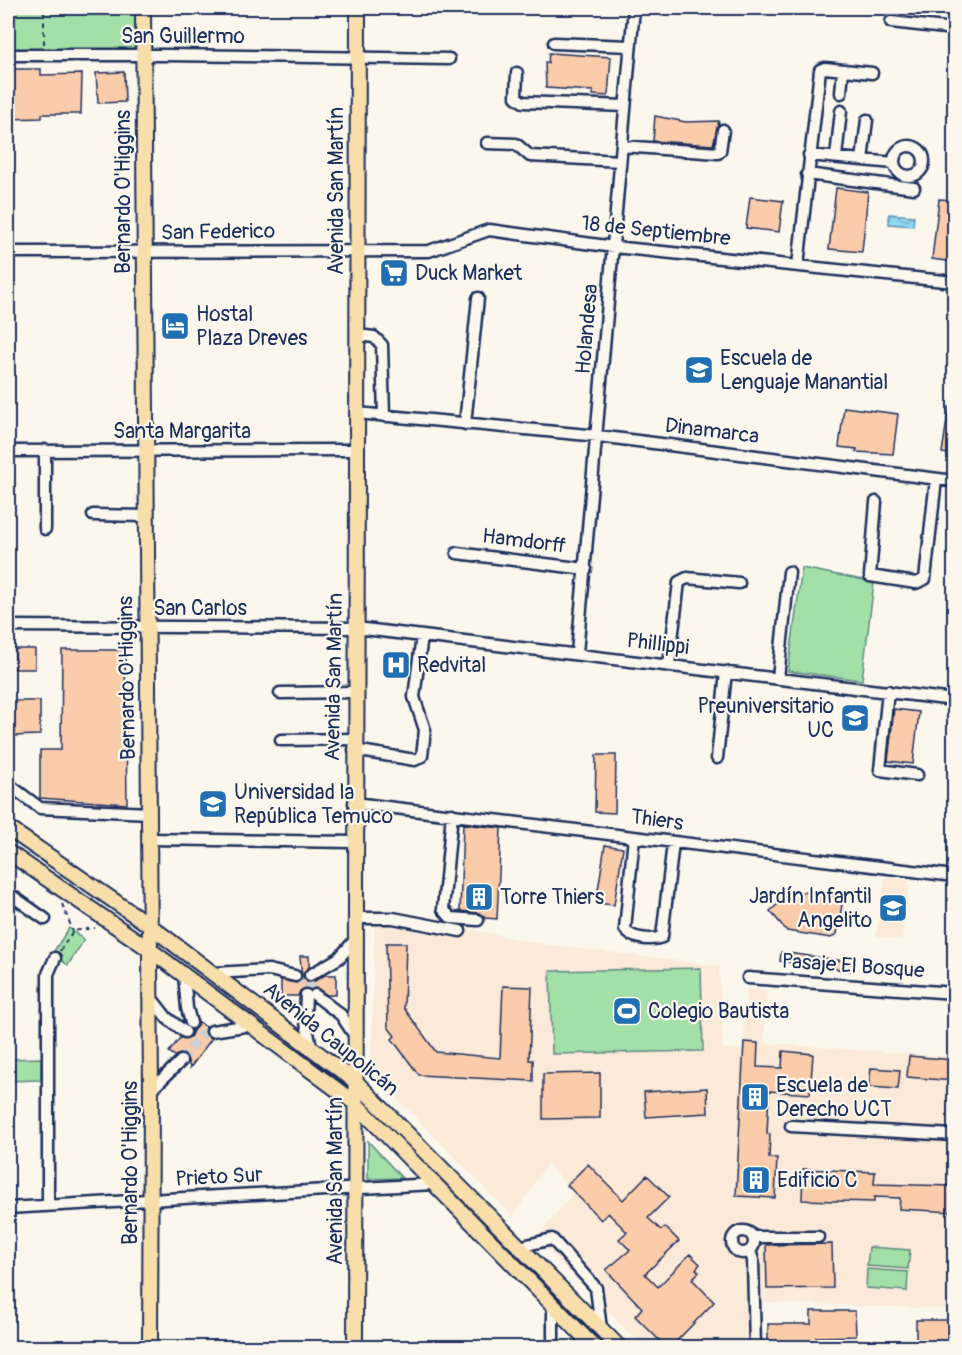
<svg xmlns="http://www.w3.org/2000/svg" width="962" height="1355" viewBox="0 0 962 1355" font-family="Pangolin,sans-serif">
  <style>
    .built { fill: #fbead8 }
    .green { fill: #a2e0a8; stroke: #5e8883; stroke-width: 1.5 }
    .water { fill: url(#water-waves); stroke: #6193b6; stroke-width: 1.5 }
    .building { fill: #fbccaa; stroke: #1b2f5e; stroke-width: 1.5 }
    .lines { fill: none; stroke-linecap: round; stroke-linejoin: round }
    .minor-tunnel { stroke: #cecfd0; stroke-width: 10; stroke-dasharray: 10 5; stroke-linecap: butt }
    .minor-casing { stroke: #1b2f5e; stroke-width: 15 }
    .major-casing { stroke: #1b2f5e; stroke-width: 18 }
    .path { stroke: #1b2f5e; stroke-width: 2; stroke-dasharray: 4.5 4.5; stroke-linecap: butt }
    .minor { stroke: #fbf7ec; stroke-width: 10 }
    .major { stroke: #f8deab; stroke-width: 14 }
    .labels { text-anchor: middle; dominant-baseline: central; stroke-width: 4.5; stroke-linejoin: round; paint-order: stroke }
    .street-label { font-size: 21px; fill: #1b2f5e; stroke: #fbf7ec }
    .poi-label { font-size: 21px; fill: #1b2f5e; stroke: #fbf7ec; text-anchor: start }
  </style>
  <defs>
    <pattern id="water-waves" width="16" height="10" patternUnits="userSpaceOnUse" patternTransform="scale(1.5)"><rect width="16" height="10" fill="#8fd6f1"/><path d="M0 5q4-4 8 0t8 0" fill="none" stroke="#7bb8d1"/></pattern>
  </defs>
  <rect width="100%" height="100%" fill="#fbf7ec"/>
  <filter id="ink" filterUnits="userSpaceOnUse"><feTurbulence type="fractalNoise" baseFrequency=".0167" numOctaves="2"/><feDisplacementMap in="SourceGraphic" scale="12" xChannelSelector="R" yChannelSelector="G"/><feConvolveMatrix kernelMatrix="1 2 1 2 8 2 1 2 1" color-interpolation-filters="sRGB"/></filter>
  <g filter="url(#ink)">
    <path class="built" d="M844,8h103l-1,7 -75,-6z
      M885,877l25,4 -8,59 -26,-4z
      M375,910l161,33 183,23 4,83h20l4,-60 20,2 -3,52 190,14v252l-204,-7 -1,45h-106l-107,-109 38,-46 -27,-28 -34,53 -142,-145z"/>
    <path class="green" d="M8,8h130l1,34 -7,7h-124z
      M802,568l72,14 -12,98 -74,-9z
      M69,928l15,12 -16,25 -16,-11z
      M701,968l2,83 -151,3 -2,-83z
      M41,1058v22l-33,1v-22z
      M368,1141l34,37 -34,1z
      M869,1247l41,3 -2,19 -41,-3z
      M867,1269l41,3 -1,19 -41,-3z"/>
    <path class="water" d="M889,214l25,2 -1,10 -24,-2z"/>
    <path class="building" d="M549,53l62,4 -3,39 -15,-1v-4l-47,-3 -1,-26 3,1z
      M14,69h27v6l41,-1 -1,40h-39v4l-34,1v-26h6z
      M124,72l1,30 -27,1 -2,-30z
      M655,116l31,6 33,-1 -6,24 -60,-4z
      M836,188l32,4 -6,60 -33,-3z
      M750,197l33,4 -4,31 -33,-4z
      M939,199l15,1v62l-22,-3z
      M844,407l54,7 -5,40 -37,-2 1,-3 -18,-2z
      M949,407l5,1v47l-12,-2z
      M15,649h20v20h-20z
      M62,650h63l2,154 -87,-6v-48h21z
      M10,701h30v34l-29,1z
      M894,709l25,3 -6,52 -25,-3z
      M596,755h20l-1,58 -20,-1z
      M463,824l38,4 -4,91 -12,-1 -6,-5 -19,-2z
      M605,845l18,3 -9,57 -18,-2z
      M793,891l43,5 6,9 -5,29 -6,4 -44,-7 -17,-20z
      M386,943h20l-2,65 32,44 64,6 3,-72 29,1 -3,73h4v21l-114,-6 -27,-36 3,-3 -7,-9z
      M781,952l70,10 -1,9 -70,-10z
      M300,956h9v11l-6,7 4,8h6l12,-7h11v20h-9l-10,-7h-11l-6,3 -2,5h-17v-16l16,3 5,-5z
      M198,1021l8,6v8l6,3 -22,30 -4,-13 -6,-1 -5,2 -6,-4 11,-14 10,-1z
      M744,1042l14,1 -1,24 25,1 1,-17 30,3 -3,40 -41,-3 -2,43h3l-1,24h8l-2,40 -39,-2z
      M909,1056l45,4v21l-47,-4z
      M871,1068l29,2 -2,19 -29,-2z
      M600,1073v45l-57,1v-45z
      M707,1088l1,25 -62,4 -2,-25z
      M588,1164l35,36 24,-25 22,22 -21,21 13,12 4,-3 14,14 -34,33 13,13 32,-33 10,10 -4,5 3,3 -7,7 22,23 -43,45h-5l-31,-31 7,-8 -36,-38 24,-20 -11,-11 8,-7 -19,-19 -7,7 -34,-35z
      M803,1169l72,3 -1,12 80,2v26l-55,-3 1,-11 -26,-1v5l-72,-2z
      M832,1244l1,44 -66,1 -1,-44z
      M811,1311h44l1,25 -40,1 1,10h-49v-23h43z
      M916,1320h38v25h-38z"/>
    <g class="lines">
      <path class="minor-tunnel" d="M295,976l11,4 9,15
        M181,1061l21,-27 10,-3"/>
      <g class="minor-casing">
        <path id="minor" d="M891,22l63,7
          M554,43l76,3
          M8,55h160l281,4
          M517,73l-1,24 7,5 102,4
          M841,93l2,-23
          M487,143l29,1 14,12 90,5
          M622,146l96,7 2,-2 3,-21
          M894 161a15 15 0 1 1 30 0a15 15 0 1 1-30 0Z
          M809,155l85,8
          M836,157l5,-46
          M862,160l5,-40
          M807,174l107,14
          M8,252l421,-1 60,-21 125,17 340,35
          M798,266l22,-196 5,-2 47,5
          M357,335l17,2 8,8 2,71
          M357,413l241,23 356,45
          M465,424l13,-126
          M8,451l349,-1
          M876,502l-6,74 46,7 9,-4 11,-100
          M93,515l53,1
          M45,529v-79
          M457,553l129,16
          M8,626l348,2 598,72
          M577,653l57,-645
          M669,665l10,-83 8,-4 52,5
          M778,678l11,-106
          M888,691l-8,79 37,5
          M280,693l75,-1
          M281,740l74,-1
          M354,750l61,10 7,-4 3,-26 -11,-33 8,-61
          M717,758l9,-86
          M8,784l32,24 110,5
          M354,803l600,73
          M452,814l-9,95 8,9 27,2
          M634,837l-9,92c5,10 27,12 37,8l11,-94
          M149,839l206,3
          M8,893l37,26
          M355,918h38l67,13
          M214,973l55,-3 26,6
          M184,975l3,33 4,15
          M310,975l29,-17 16,-18
          M748,978l206,15
          M149,995l18,23 18,14
          M306,995l-1,23 6,29
          M315,995l26,20 14,21
          M212,1031l39,-6
          M151,1090l30,-29
          M791,1126l163,9
          M48,1206v-232l7,-16
          M8,1208l425,-24
          M732 1242a11 11 0 1 1 22 0a11 11 0 1 1-22 0Z
          M754,1237h64
          M519,1247l33,-8 44,49 5,41
          M750,1251l3,9 2,88
          M553,1305v43"/>
      </g>
      <g class="major-casing">
        <path id="major" d="M143,8l8,1082 -1,258
          M8,828l141,97 207,157 264,266
          M8,852l141,97 207,155 239,244
          M355,1348l3,-1340"/>
      </g>
      <path class="path" d="M44,44v-36
        M62,904l11,27
        M60,951l13,-20 22,-3"/>
      <use href="#minor" class="minor"/>
      <use href="#major" class="major"/>
    </g>
  </g>
  <defs>
    <g id="supermarket-square" transform="scale(1.5)"><rect x="-9" y="-9" width="18" height="18" rx="4" fill="#1f6fb2" stroke="#fbf7ec"/><path d="M-6-5.5h2.5l.6 2H6L4.5 2H-2.5L-4.4-4H-6ZM-1.5 3.2a1.3 1.3 0 1 0 .1 0ZM3 3.2a1.3 1.3 0 1 0 .1 0Z" fill="#fff"/></g>
    <g id="hotel-square" transform="scale(1.5)"><rect x="-9" y="-9" width="18" height="18" rx="4" fill="#1f6fb2" stroke="#fbf7ec"/><path d="M-6-4.5h1.5V1H6V5H4.5V3h-9V5H-6ZM-4 0a1.8 1.8 0 1 1 3.6 0ZM.5 0V-2.5h3Q6-2.5 6 0Z" fill="#fff"/></g>
    <g id="school-square" transform="scale(1.5)"><rect x="-9" y="-9" width="18" height="18" rx="4" fill="#1f6fb2" stroke="#fbf7ec"/><path d="M0-5L7-2L0 1L-7-2ZM-4 1L0 2.5L4 1V4Q0 6-4 4Z" fill="#fff"/></g>
    <g id="hospital-square" transform="scale(1.5)"><rect x="-9" y="-9" width="18" height="18" rx="4" fill="#1f6fb2" stroke="#fbf7ec"/><path d="M-5-5h3v3.5h4V-5h3V5h-3V1.5h-4V5h-3Z" fill="#fff"/></g>
    <g id="university-square" transform="scale(1.5)"><rect x="-9" y="-9" width="18" height="18" rx="4" fill="#1f6fb2" stroke="#fbf7ec"/><path d="M0-5L7-2L0 1L-7-2ZM-4 1L0 2.5L4 1V4Q0 6-4 4Z" fill="#fff"/></g>
    <g id="building-square" transform="scale(1.5)"><rect x="-9" y="-9" width="18" height="18" rx="4" fill="#1f6fb2" stroke="#fbf7ec"/><path d="M-4-6H4V6H1V3H-1V6H-4ZM-2.5-4.3h1.7v1.8h-1.7ZM.8-4.3h1.7v1.8H.8ZM-2.5-1h1.7V.8h-1.7ZM.8-1h1.7V.8H.8Z" fill="#fff"/></g>
    <g id="stadium-square" transform="scale(1.5)"><rect x="-9" y="-9" width="18" height="18" rx="4" fill="#1f6fb2" stroke="#fbf7ec"/><path d="M0-5a6.5 5 0 1 0 0 10a6.5 5 0 1 0 0-10ZM-3.5-1.8h7v3.6h-7Z" fill="#fff"/></g>
  </defs>
  <g fill-rule="evenodd">
    <use href="#supermarket-square" x="394" y="273"/>
    <use href="#hotel-square" x="175" y="326"/>
    <use href="#school-square" x="699" y="370"/>
    <use href="#hospital-square" x="396" y="665"/>
    <use href="#school-square" x="855" y="718"/>
    <use href="#university-square" x="213" y="804"/>
    <use href="#building-square" x="479" y="897"/>
    <use href="#school-square" x="893" y="908"/>
    <use href="#stadium-square" x="627" y="1011"/>
    <use href="#building-square" x="755" y="1097"/>
    <use href="#building-square" x="756" y="1180"/>
  </g>
  <g class="labels">
    <g class="street-label">
      <text x="183" y="36">San Guillermo</text>
      <text transform="translate(336 191) rotate(-90)">Avenida San Martín</text>
      <text transform="translate(123 192) rotate(-90)">Bernardo O'Higgins</text>
      <text transform="translate(656 231) rotate(6)">18 de Septiembre</text>
      <text transform="translate(218 232) rotate(-1)">San Federico</text>
      <text transform="translate(587 329) rotate(-85)">Holandesa</text>
      <text x="182" y="431">Santa Margarita</text>
      <text transform="translate(712 431) rotate(7)">Dinamarca</text>
      <text transform="translate(524 541) rotate(7)">Hamdorff</text>
      <text x="200" y="608">San Carlos</text>
      <text transform="translate(658 644) rotate(7)">Phillippi</text>
      <text transform="translate(334 677) rotate(-89)">Avenida San Martín</text>
      <text transform="translate(127 678) rotate(-91)">Bernardo O'Higgins</text>
      <text transform="translate(657 820) rotate(8)">Thiers</text>
      <text transform="translate(853 966) rotate(4)">Pasaje El Bosque</text>
      <text transform="translate(331 1039) rotate(39)">Avenida Caupolicán</text>
      <text transform="translate(130 1163) rotate(-90)">Bernardo O'Higgins</text>
      <text transform="translate(219 1177) rotate(-3)">Prieto Sur</text>
      <text transform="translate(335 1181) rotate(-90)">Avenida San Martín</text>
    </g>
    <g class="poi-label">
      <text x="415" y="273">Duck Market</text>
      <text x="196" y="314">Hostal<tspan x="196" dy="24">Plaza Dreves</tspan></text>
      <text x="720" y="358">Escuela de<tspan x="720" dy="24">Lenguaje Manantial</tspan></text>
      <text x="417" y="665">Redvital</text>
      <text x="834" y="706" text-anchor="end">Preuniversitario<tspan x="834" dy="24">UC</tspan></text>
      <text x="234" y="792">Universidad la<tspan x="234" dy="24">República Temuco</tspan></text>
      <text x="872" y="896" text-anchor="end">Jardín Infantil<tspan x="872" dy="24">Angelito</tspan></text>
      <text x="500" y="897">Torre Thiers</text>
      <text x="648" y="1011">Colegio Bautista</text>
      <text x="776" y="1085">Escuela de<tspan x="776" dy="24">Derecho UCT</tspan></text>
      <text x="777" y="1180">Edificio C</text>
    </g>
  </g>
  <rect width="962" height="1355" fill="none" stroke="#fbf7ec" stroke-width="30"/>
  <rect x="15" y="15" width="932" height="1325" fill="none" stroke="#1b2f5e" stroke-width="2" filter="url(#ink)"/>
</svg>
